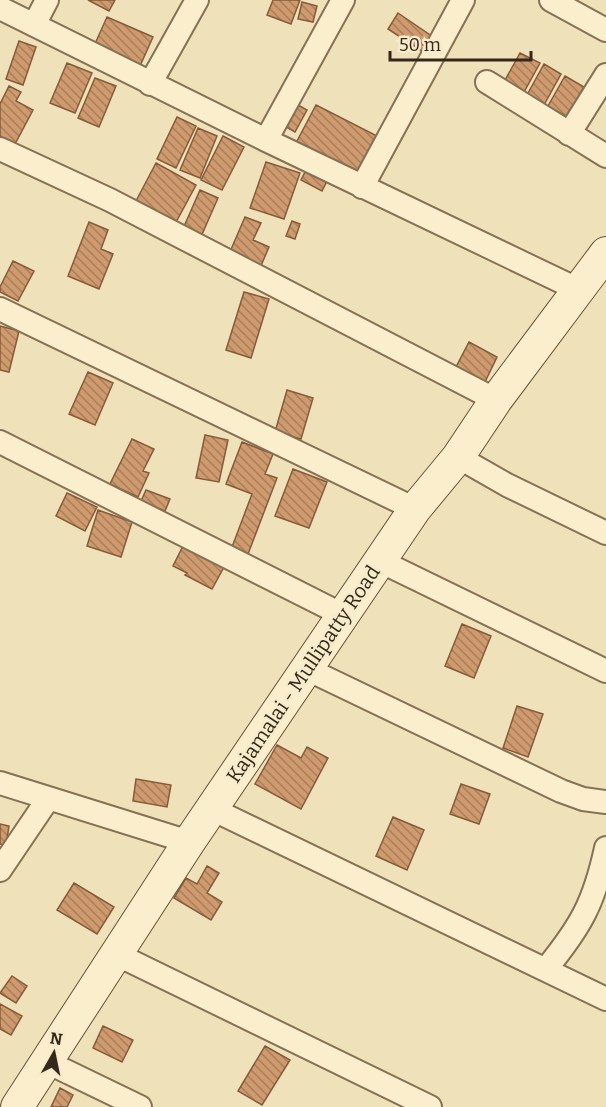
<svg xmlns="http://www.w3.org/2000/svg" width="606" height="1107" viewBox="0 0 606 1107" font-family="Bitter,serif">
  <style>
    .building { fill: url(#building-back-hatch); stroke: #865b39; stroke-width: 1.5 }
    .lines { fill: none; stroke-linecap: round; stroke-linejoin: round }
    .minor-casing { stroke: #867154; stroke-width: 26 }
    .secondary-casing { stroke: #675238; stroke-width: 34 }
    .minor { stroke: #faeecd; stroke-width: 22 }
    .secondary { stroke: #faeecd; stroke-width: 32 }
    .labels { text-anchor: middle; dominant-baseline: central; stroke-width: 5; stroke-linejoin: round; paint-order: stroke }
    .street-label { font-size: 20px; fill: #34281a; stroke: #f6ebca }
  </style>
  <defs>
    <pattern id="building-back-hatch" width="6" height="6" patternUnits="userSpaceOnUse" patternTransform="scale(1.5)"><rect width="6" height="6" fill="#cf9b6e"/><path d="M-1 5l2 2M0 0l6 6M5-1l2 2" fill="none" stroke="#a97e5a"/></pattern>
  </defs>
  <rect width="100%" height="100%" fill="#efe1ba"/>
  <path class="building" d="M88,0h27l-6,11z
    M273,0h27l-9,24 -24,-9z
    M302,2l15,4 -4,16 -15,-3z
    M398,13l35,24 -10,15 -35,-23z
    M107,17l46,20 -13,29 -46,-20z
    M19,41l17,6 -13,38 -17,-6z
    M520,53l20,10 -16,29 -20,-10z
    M67,63l25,10 -17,40 -25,-10z
    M544,64l17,10 -17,31 -17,-10z
    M565,76l19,11 -17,30 -19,-11z
    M95,78l21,8 -17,41 -21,-9z
    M9,86l12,6 -5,9 17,9 -18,34 -15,-7v-33z
    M298,105l9,5 -12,22 -9,-5z
    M316,105l65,33 -20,38 -65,-33z
    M177,117l19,9 -20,42 -19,-9z
    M198,128l19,8 -17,42 -20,-8z
    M223,136l21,11 -22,43 -21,-10z
    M266,162l34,11 -16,46 -34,-11z
    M156,163l40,22 -21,39 -40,-21z
    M306,170l21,11 -5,10 -21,-11z
    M200,190l18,8 -18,41 -18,-8z
    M245,217l16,6 -8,17 16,7 -9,21 -31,-14z
    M292,221l8,3 -5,15 -9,-3z
    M89,222l19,8 -7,19 12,5 -14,35 -31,-13z
    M13,261l21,10 -16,30 -18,-9v-5z
    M244,292l25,7 -18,59 -25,-8z
    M0,326l19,5 -10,41 -9,-2z
    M469,342l28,15 -12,25 -29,-15z
    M88,372l25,11 -18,42 -26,-11z
    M287,390l26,8 -12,41 -26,-7z
    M205,435l23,5 -9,42 -23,-4z
    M132,439l22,10 -11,22 6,2 -11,24 -28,-13z
    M242,442l31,12 -8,20 12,4 -29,76 -16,-7 20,-53 -26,-10z
    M293,469l34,13 -18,46 -34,-12z
    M146,490l24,9 -5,12 -24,-10z
    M67,493l30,14 -12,24 -29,-15z
    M98,510l34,12 -11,35 -34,-11z
    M183,546l41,21 -12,22 -27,-14 2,-2 -14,-7z
    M462,624l29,12 -17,42 -29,-12z
    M517,706l26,8 -15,43 -25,-9z
    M277,745l24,13 6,-11 21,11 -27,51 -46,-25z
    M136,779l35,6 -4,22 -34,-6z
    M461,784l29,10 -11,30 -29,-10z
    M393,817l31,13 -17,40 -31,-14z
    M0,824l9,2 -3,19 -6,-1z
    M207,866l12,7 -12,20 15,9 -11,18 -37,-22 12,-20 11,6z
    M74,883l40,24 -17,27 -40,-24z
    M12,976l15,10 -11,17 -16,-10z
    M0,1004l22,12 -11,19 -11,-6z
    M103,1026l30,14 -11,22 -29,-14z
    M265,1046l25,14 -28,45 -24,-14z
    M60,1088l13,7 -6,12h-16z"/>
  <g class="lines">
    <g class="minor-casing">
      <path id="minor" d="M551,0l55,30
        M0,8l266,132 313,150
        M34,25l13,-25
        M487,82l119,74
        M150,84l47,-84
        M569,134l37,-59
        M266,140l77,-140
        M0,149l110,51 386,200
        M362,187l101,-187
        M0,309l415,200
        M0,442l343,173
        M458,457l49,28 99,48
        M380,561l226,110
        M307,669l254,122 22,8 23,3
        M0,783l189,59
        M212,809l394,190
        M0,870l48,-71
        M116,954l314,153
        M546,969c35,-43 48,-66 60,-121
        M47,1062l93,45"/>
    </g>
    <g class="secondary-casing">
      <path id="secondary" d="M17,1107l172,-265 226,-333 43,-52 38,-57 110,-147"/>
    </g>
    <use href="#minor" class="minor"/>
    <use href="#secondary" class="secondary"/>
  </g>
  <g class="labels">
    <g class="street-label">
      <text transform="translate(303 674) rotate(-56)">Kajamalai - Mullipatty Road</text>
    </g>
  </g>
  <g transform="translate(54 1053) rotate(9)" stroke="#f6ebca" stroke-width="4.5" paint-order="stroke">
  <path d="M0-4.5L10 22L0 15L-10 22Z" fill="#34281a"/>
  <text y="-9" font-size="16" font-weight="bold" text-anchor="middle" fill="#34281a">N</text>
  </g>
  <path d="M390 51v9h141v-9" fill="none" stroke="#34281a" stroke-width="3"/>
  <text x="399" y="51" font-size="18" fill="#34281a" stroke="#f6ebca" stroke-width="4.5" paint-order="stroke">50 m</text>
</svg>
